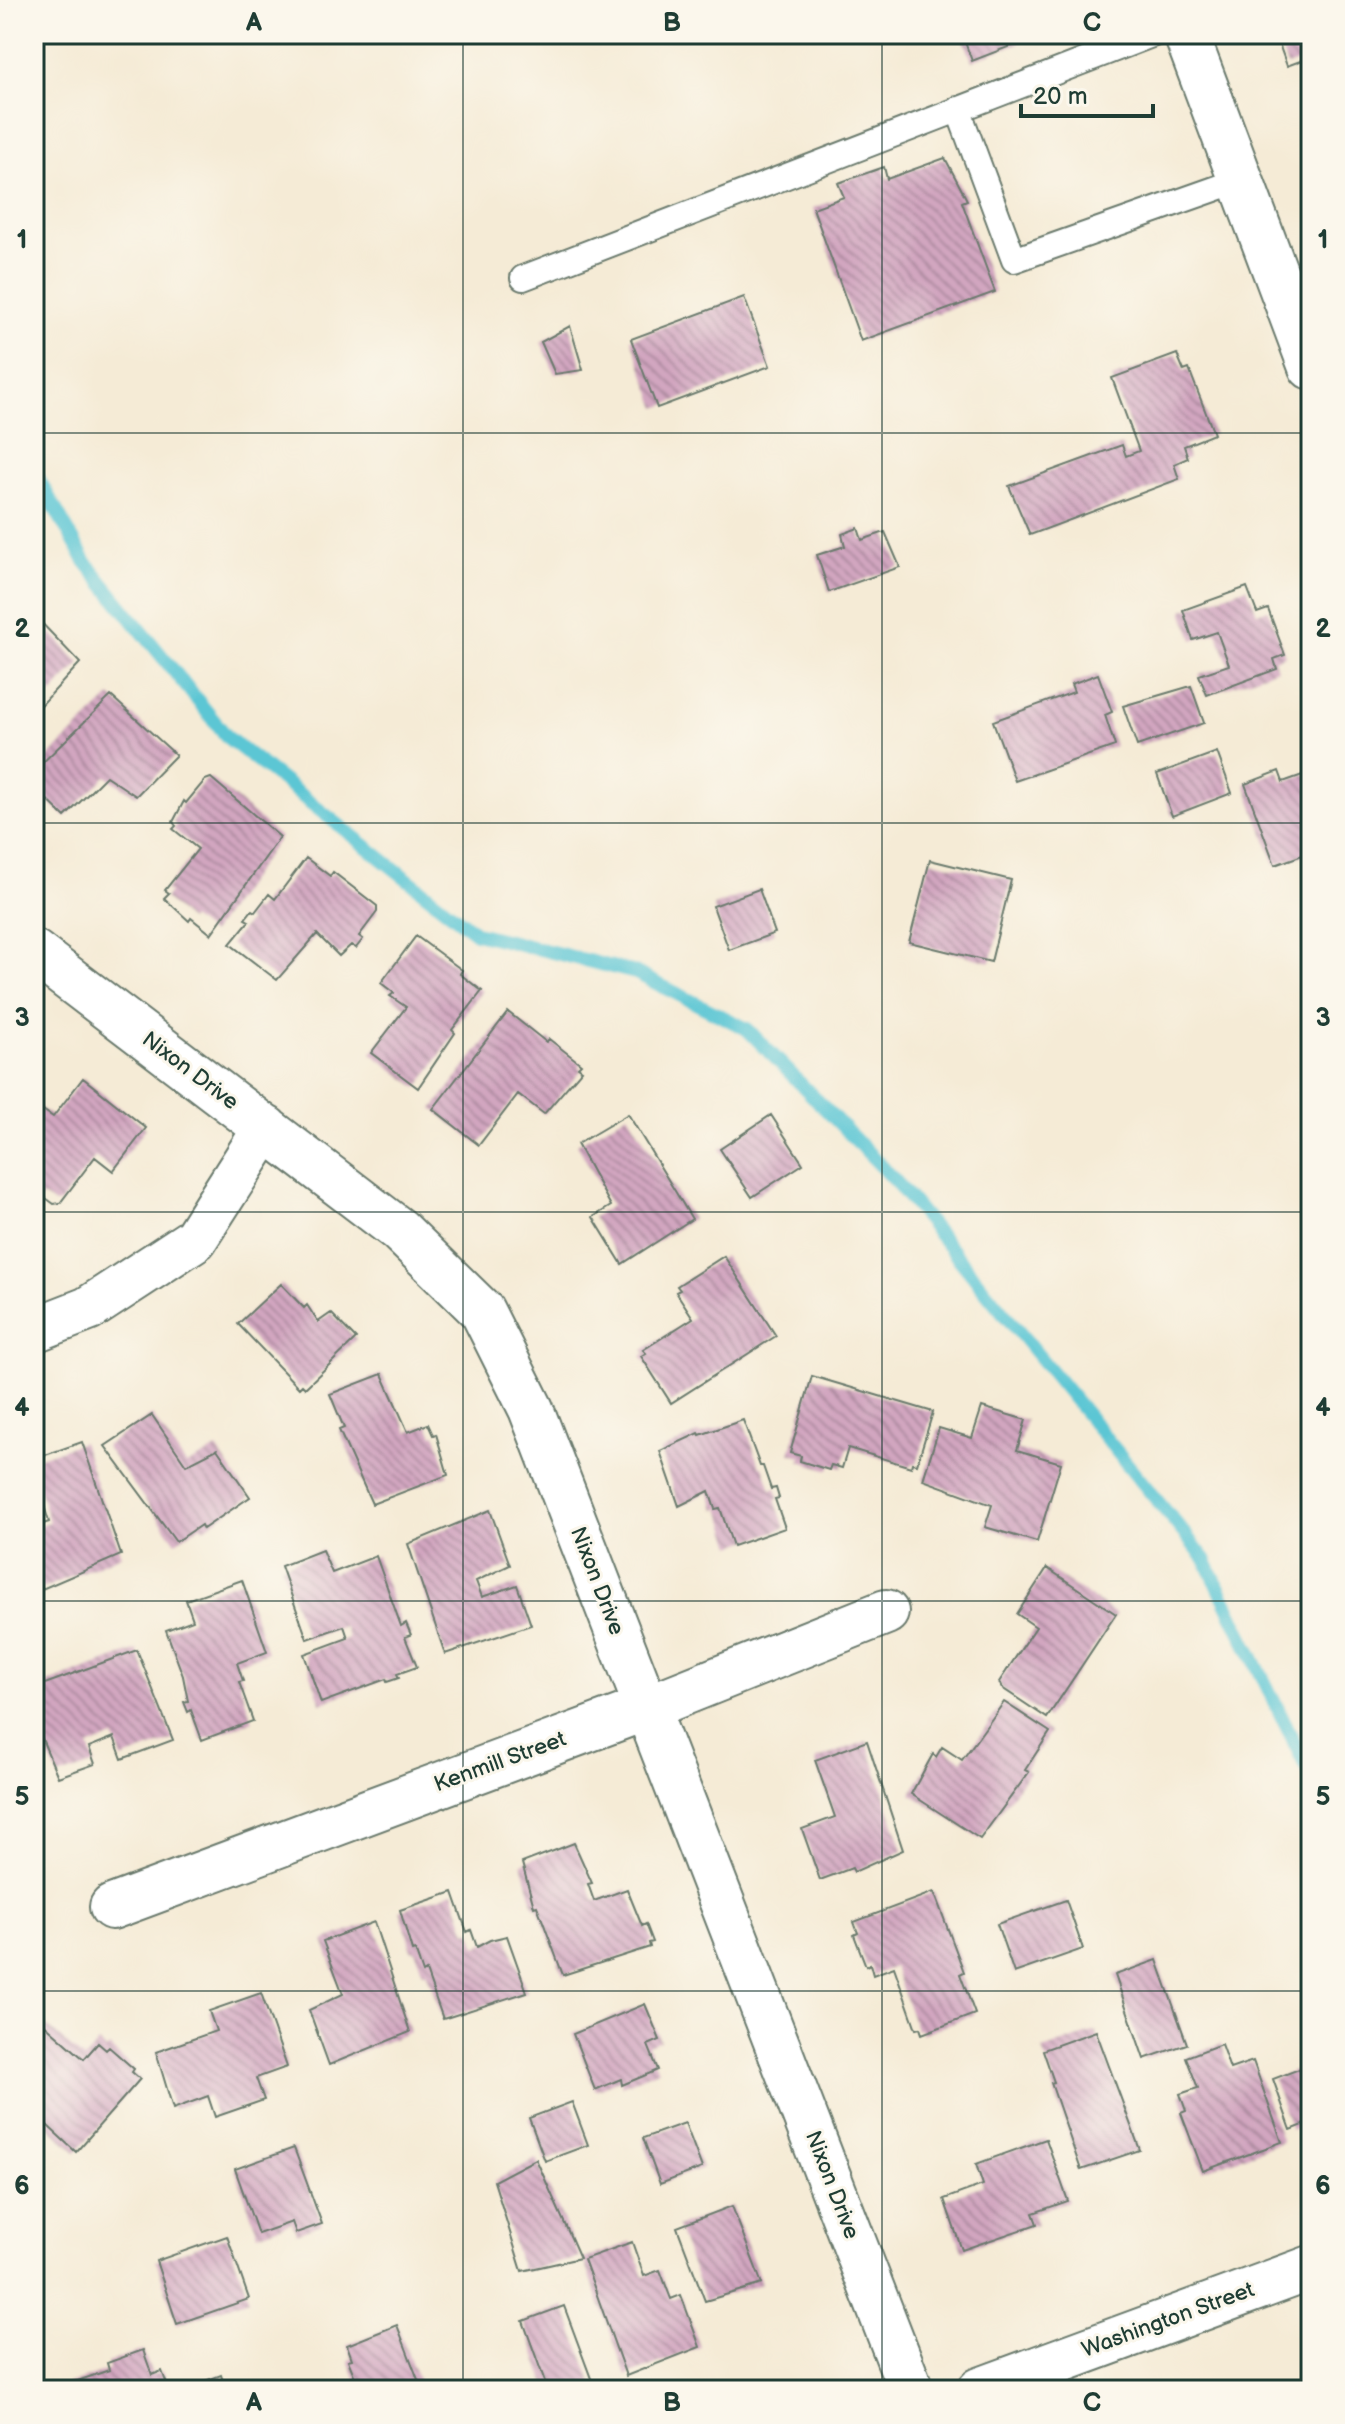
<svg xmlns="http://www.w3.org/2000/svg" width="1345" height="2424" viewBox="0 0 1345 2424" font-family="'Balsamiq Sans',sans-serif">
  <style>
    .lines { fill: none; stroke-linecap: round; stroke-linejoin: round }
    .stream { stroke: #5bc6d4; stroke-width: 14 }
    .building { fill: url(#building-back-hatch) }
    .lane-casing { stroke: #6a7a6d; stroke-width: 28 }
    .street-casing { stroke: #6a7a6d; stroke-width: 48 }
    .lane { stroke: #fff; stroke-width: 24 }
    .street { stroke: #fff; stroke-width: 44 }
    .grid { fill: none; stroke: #1f3d34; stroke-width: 2; stroke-opacity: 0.55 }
    .labels { text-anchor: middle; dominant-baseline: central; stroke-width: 6; stroke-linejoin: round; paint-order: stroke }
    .street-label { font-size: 22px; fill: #1f3d34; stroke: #fbf7ec }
    .neatline { fill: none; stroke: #1f3d34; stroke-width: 3 }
    .grid-label { font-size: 26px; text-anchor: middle; font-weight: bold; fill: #1f3d34 }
  </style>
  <defs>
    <pattern id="building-back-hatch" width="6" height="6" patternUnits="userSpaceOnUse" patternTransform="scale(2)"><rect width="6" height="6" fill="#d2a6c0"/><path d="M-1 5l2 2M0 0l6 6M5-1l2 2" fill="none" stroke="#aa889d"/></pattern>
  </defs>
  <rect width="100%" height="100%" fill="#fbf7ec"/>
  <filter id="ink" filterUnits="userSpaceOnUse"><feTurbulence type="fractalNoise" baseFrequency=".0125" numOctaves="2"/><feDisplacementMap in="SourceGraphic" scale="16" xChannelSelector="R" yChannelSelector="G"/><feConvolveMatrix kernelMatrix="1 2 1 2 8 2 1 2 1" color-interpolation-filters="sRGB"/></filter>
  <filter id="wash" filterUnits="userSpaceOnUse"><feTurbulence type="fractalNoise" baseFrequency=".006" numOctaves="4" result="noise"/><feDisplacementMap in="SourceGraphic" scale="32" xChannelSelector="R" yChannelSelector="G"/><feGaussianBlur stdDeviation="1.8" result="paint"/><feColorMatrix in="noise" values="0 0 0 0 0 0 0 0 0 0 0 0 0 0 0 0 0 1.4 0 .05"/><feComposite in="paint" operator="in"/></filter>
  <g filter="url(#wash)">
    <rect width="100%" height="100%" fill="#f5ebd6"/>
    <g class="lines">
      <path class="stream" d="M34,471l51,90 143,177 248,195 160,40 111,56 145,148 313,382 106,218"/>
    </g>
    <g id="blocks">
      <path class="building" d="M962,34h56l3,8 -49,19z
        M1268,34h30l-26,10z
        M1306,34h5v23l-24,9 -8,-22z
        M945,158l22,42 -5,2 33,90 -134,49 -48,-133 31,-11 -6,-14 46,-16 3,12z
        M744,297l26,69 -113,42 -26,-69z
        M570,326l13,44 -28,4 -14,-32z
        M1177,354l7,17 5,-2 25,65 -30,12 4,12 -14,6 5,15 -149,56 -21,-49 113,-41 4,11 13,-5 -27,-73z
        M858,528l4,12 23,-8 15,35 -71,25 -12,-37 28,-9 -3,-12z
        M1247,587l10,26 11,-4 17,46 -11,4 3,10 -70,26 -8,-20 30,-10 -12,-33 -24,8 -10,-30z
        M34,615l46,48 -46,50z
        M1098,674l14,38 -7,3 10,31 -100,35 -22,-60 81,-29 -3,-8z
        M1191,686l13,37 -67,23 -14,-40z
        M111,696l65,59 -40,41 -30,-20 -41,41 -31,-30v-16z
        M1217,752l15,41 -60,23 -15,-42z
        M1279,771l4,11 28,-10v80l-36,13 -30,-81z
        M211,778l69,59 -69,97 -20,-16 -2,3 -25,-23 5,-5 -4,-3 33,-41 -25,-20 3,-3 -3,-4 11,-21 2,2 19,-23z
        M306,858l24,18 3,-4 44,34v6l-18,24 4,3 -7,9 -5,-3 -12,11 -22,-22 -40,46 -47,-36 19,-23 -4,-2 7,-9 3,2 14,-18 6,5z
        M930,860l81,20 -20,82 -82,-20z
        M759,889l16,44 -46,17 -16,-44z
        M416,936l46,34 -2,4 22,17 -30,39 3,3 -37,55 -47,-35 35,-46 -16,-11 4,-3 -13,-10z
        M508,1012l38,30 3,-3 32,25 -3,3 4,3 -38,44 -26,-20 -39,51 -46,-36z
        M83,1078l63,50 -33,43 -18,-14 -35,46 -6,1 -11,-8 -4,5 -5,-5v-92l19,13z
        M628,1114l64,105 -70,45 -29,-47 18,-11 -34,-62z
        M771,1115l32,49 -51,33 -32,-48z
        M724,1256l52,80 -105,67 -30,-47 5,-3 -3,-3 50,-32 -17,-26 4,-2 -3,-4z
        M281,1284l23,24 3,-3 11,17 13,-9 25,26 -51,49 -3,-3 -3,3 -61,-64z
        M382,1374l26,58 20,-8 5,11 3,-1 12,41 -76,29 -33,-74 5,-2 -14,-34z
        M812,1376l121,36 -16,52 -5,-1 -1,4 -63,-19 -6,20 -11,-3 -2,5 -29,-9 1,-5 -11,-3z
        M982,1407l44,13 -9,30 44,13 -24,79 -52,-15 7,-22 -69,-25 16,-52 33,10z
        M152,1415l34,50 31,-16 33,48 -47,32 -2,-4 -25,17 -71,-96z
        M743,1420l17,46h3l8,23 5,-1 3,10 -4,1 10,29 -52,18 -13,-38 -5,1 -6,-18 -30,15 -19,-55 39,-18 1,2z
        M82,1442l39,113 -79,34 -8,-17v-45l15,-5 -15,-50v-13z
        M490,1510l20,55 -34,16 6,16 35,-12 14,40 -86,29 -37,-110z
        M322,1550l10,23 44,-17 25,70 5,-3 5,12 -6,2 12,30 -20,7 2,4 -12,4 -1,-3 -65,24 -17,-49 44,-16 -4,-12 -37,13 -26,-73z
        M1047,1568l69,46 -69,104 -45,-30 -3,-6 37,-55 -19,-13z
        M242,1580l25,72 -30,11 6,18 -4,1 14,39 -51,19 -11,-30 -3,2 -4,-10 4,-1 -5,-25 -17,-46 27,-10 -7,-20z
        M137,1650l36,90 -51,19 -8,-22 -25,10 6,17 -37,13 -24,-57v-32z
        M1004,1702l46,30 -25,38 4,2 -49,67 -69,-45 22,-40 3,3 6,-10 20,13z
        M867,1741l36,109 -49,22 -2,-4 -32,12 -18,-51 33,-12 -20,-57z
        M574,1843l18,40 -4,1 6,17 33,-12 15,37 4,-2 7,18 -4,1 1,4 -87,28 -26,-69 -3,1 -12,-44z
        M453,1892l14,40 4,-2 6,17 13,-7 17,-4 20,56 -84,27 -17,-48 -3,2 -8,-23 -3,1 -12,-41z
        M934,1892l30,80 -4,2 15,40 -53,20 -2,-6 -4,1 -22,-62 -21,8 -3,-11 -4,2 -12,-31 4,-2 -4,-11z
        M1066,1900l17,49 -69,24 -17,-49z
        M374,1922l36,110 -81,33 -20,-55 34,-16 -20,-53z
        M1157,1960l30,84 -43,15 -29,-84z
        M261,1993l26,74 -31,11 8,22 -49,17 -7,-21 -35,13 -17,-57 60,-21 -7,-20z
        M645,2004l15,36 -12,5 10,25 -36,15 -1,-6 -26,11 -22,-56z
        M34,2015l50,44 14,-16 8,7 3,-3 25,22 -2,3 8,7 -64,73 -42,-39z
        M1096,2031l44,119 -59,20 -30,-87 3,-1 -11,-32z
        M1221,2044l9,25 23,-8 29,81 -79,29 -22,-58 5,-2 -6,-17 18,-6 -12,-31z
        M1311,2056v66l-20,8 -18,-51 37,-14 -2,-8z
        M572,2102l16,43 -43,16 -16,-43z
        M685,2123l17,45 -42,16 -17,-46z
        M1046,2139l22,62 -35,12 4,11 -75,26 -18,-51 39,-14 -7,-21z
        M294,2148l28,76 -26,9 -4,-11 -34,12 -23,-65z
        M536,2159l44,99 -58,13 -28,-90z
        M732,2206l30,78 -57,17 -28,-74z
        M227,2236l22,63 -72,25 -21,-63z
        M632,2242l12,34 16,-6 11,29 10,-4 19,52 -74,29 -42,-117z
        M564,2306l29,78 -15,6h-30l-25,-69z
        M397,2325l25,65h-62l-12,-30 4,-1 -5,-14z
        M143,2350l9,25 10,-4 7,19h-104l-2,-4 46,-16 -2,-7z
        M221,2375l5,15h-45z"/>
    </g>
  </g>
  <g filter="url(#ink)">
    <use href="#blocks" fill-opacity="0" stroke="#6a7a6d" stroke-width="2"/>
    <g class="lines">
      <g class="lane-casing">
        <path id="lane" d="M958,109l56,151 229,-81
          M523,278l631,-244"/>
      </g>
      <g class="street-casing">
        <path id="street" d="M1186,34l125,333
          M34,952l365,278 83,81 49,98 380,981
          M34,1330l54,-21 107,-70 71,-111
          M112,1907l534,-199 240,-96
          M980,2390l331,-122"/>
      </g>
      <use href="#lane" class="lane"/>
      <use href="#street" class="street"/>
    </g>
  </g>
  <path class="grid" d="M463,34v2356M882,34v2356M34,433h1277M34,823h1277M34,1212h1277M34,1601h1277M34,1991h1277"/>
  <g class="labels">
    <g class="street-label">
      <text transform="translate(190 1071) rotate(37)">Nixon Drive</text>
      <text transform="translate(597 1581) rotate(69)">Nixon Drive</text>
      <text transform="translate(500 1762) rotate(-20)">Kenmill Street</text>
      <text transform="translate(832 2185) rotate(69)">Nixon Drive</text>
      <text transform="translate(1168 2320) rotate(-20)">Washington Street</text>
    </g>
  </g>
  <rect width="1345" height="2424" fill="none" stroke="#fbf7ec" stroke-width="88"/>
  <path d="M1021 104v12h132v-12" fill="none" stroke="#1f3d34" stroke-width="4"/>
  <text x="1033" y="104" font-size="24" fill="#1f3d34" stroke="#fbf7ec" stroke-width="6" paint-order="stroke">20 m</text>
  <rect x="44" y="44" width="1257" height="2336" class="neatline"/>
  <g class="grid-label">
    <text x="254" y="31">A</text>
    <text x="672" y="31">B</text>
    <text x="1092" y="31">C</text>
    <text x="22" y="248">1</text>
    <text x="1323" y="248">1</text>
    <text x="22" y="637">2</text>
    <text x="1323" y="637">2</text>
    <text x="22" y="1026">3</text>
    <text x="1323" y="1026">3</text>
    <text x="22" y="1416">4</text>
    <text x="1323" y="1416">4</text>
    <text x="22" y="1805">5</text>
    <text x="1323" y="1805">5</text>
    <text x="22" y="2194">6</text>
    <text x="1323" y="2194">6</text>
    <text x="254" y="2411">A</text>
    <text x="672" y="2411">B</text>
    <text x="1092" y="2411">C</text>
  </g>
</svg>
